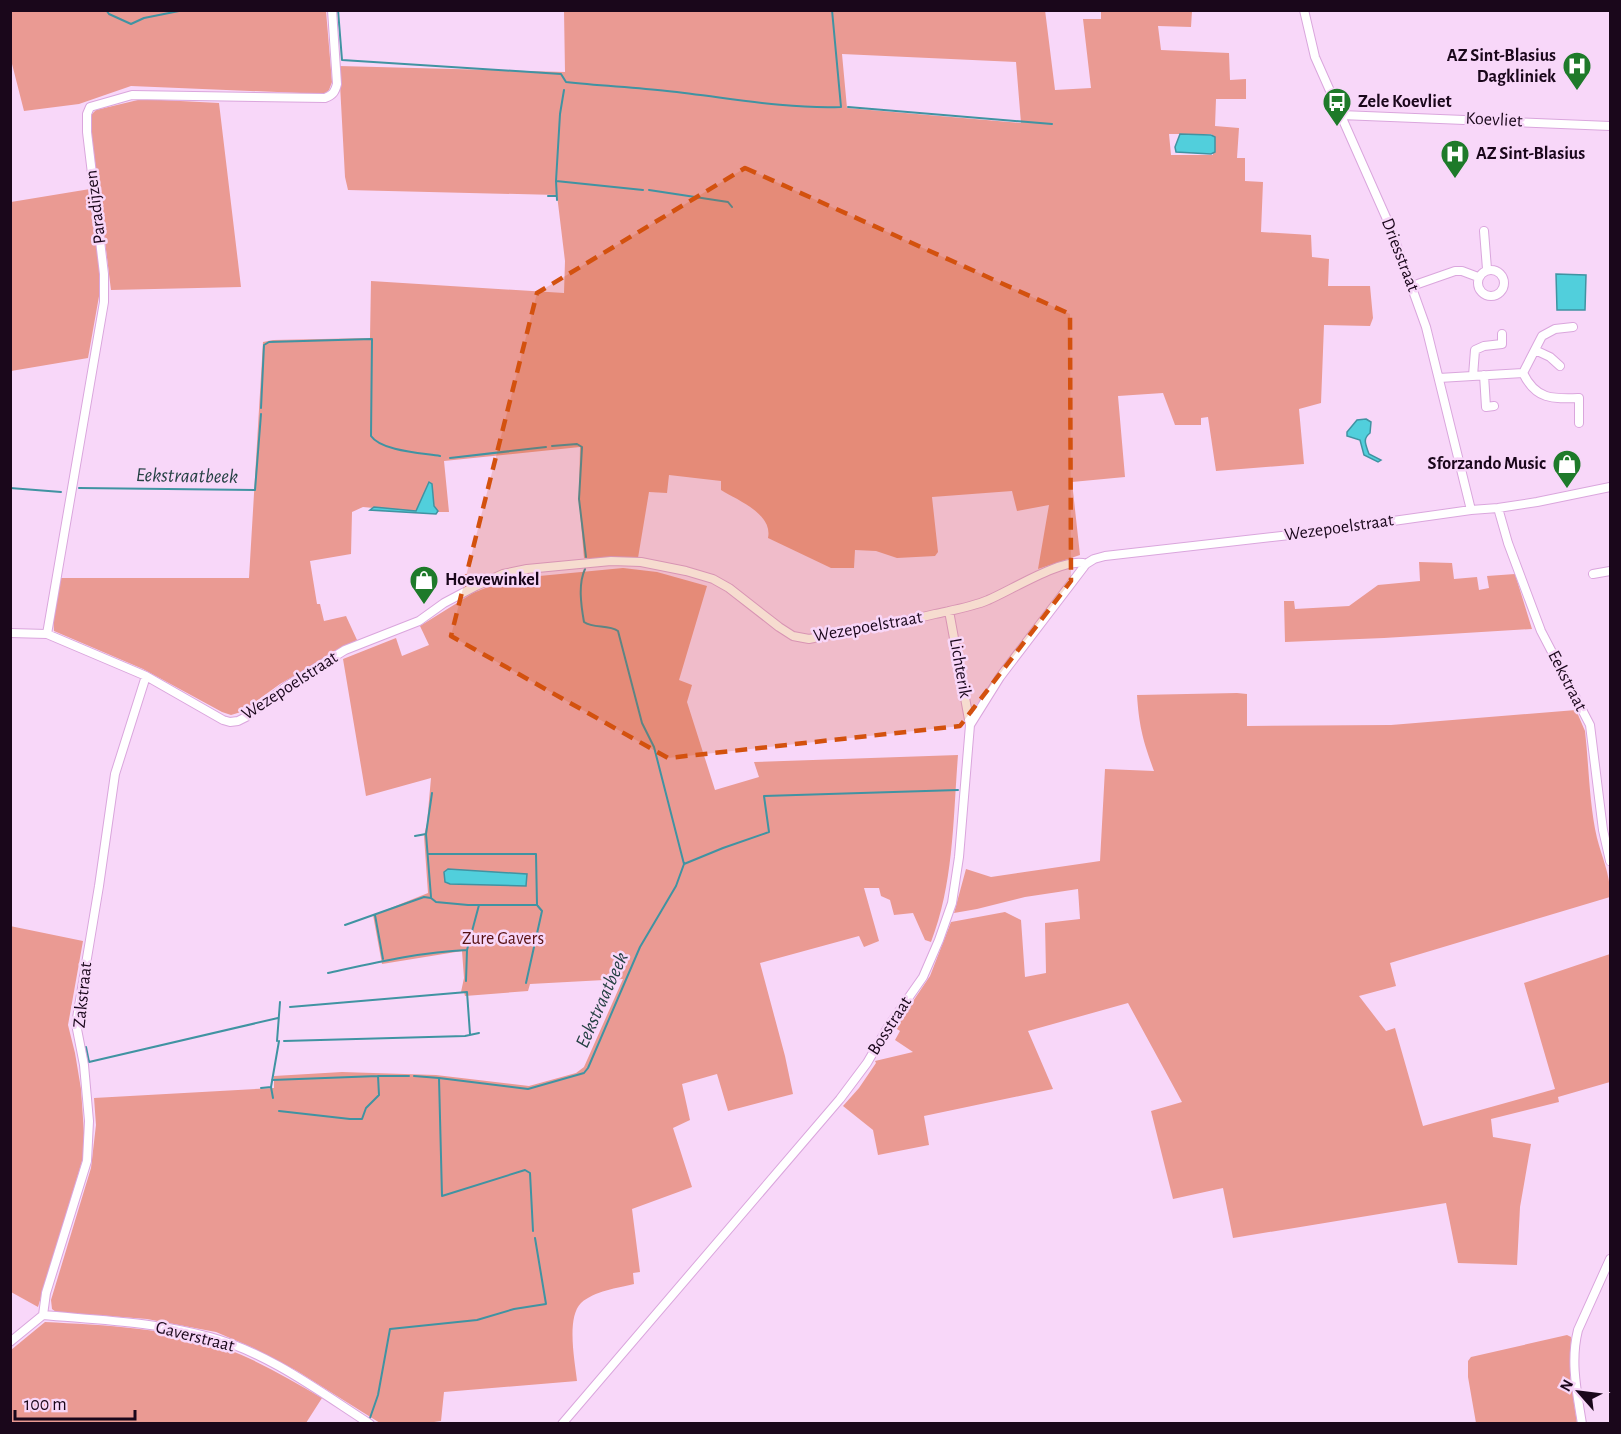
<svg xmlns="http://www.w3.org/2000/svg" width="1621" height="1434" viewBox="0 0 1621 1434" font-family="'Alegreya Sans',sans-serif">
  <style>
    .green { fill: #ea9a93; fill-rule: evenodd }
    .water { fill: #51cfdc; stroke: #4093a2; stroke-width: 1.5 }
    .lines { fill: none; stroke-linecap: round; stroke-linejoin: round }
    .stream { stroke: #4093a2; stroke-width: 2 }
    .minor-casing { stroke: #daa6dd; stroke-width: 10 }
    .minor { stroke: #fff; stroke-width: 8 }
    .marked { fill: #d3510e; fill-opacity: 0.2; stroke: #d3510e; stroke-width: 4.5; stroke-dasharray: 12 8; stroke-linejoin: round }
    .labels { text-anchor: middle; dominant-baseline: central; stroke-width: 5; stroke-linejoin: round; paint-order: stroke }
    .poi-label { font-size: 18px; font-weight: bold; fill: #1a071b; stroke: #f8d7f9; text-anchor: start }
    .street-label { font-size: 18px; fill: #1a071b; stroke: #f8d7f9 }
    .park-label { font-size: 18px; fill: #571112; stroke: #f8d7f9 }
    .water-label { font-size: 20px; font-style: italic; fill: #254144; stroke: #f8d7f9 }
  </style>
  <rect width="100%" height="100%" fill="#f8d7f9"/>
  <path class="green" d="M1045,10l10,80 36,-2 -8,-69h18v-8h91l-1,16 -33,-1 3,24 68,3 1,27 16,-1v20h-30l-1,27 24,2 -2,30h8v23l18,1 -2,50 50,3 1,22 17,2 -1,27h42l3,32 -3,8 -46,-1 -3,78 -22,6 5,55 -88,7 -8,-54 -7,1v7h-26l-12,-32 -45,3 7,81 -53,5 8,73 -42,14 11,-64 -32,6 -5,-20 -80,6 6,55 -3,4 -38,2 -21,-7 -21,-1 -1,18h-23l-63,-30c5,-24 -29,-37 -47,-48v-9l-52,-6 -2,18 -18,-1 -11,66h-54l-5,-59 1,-52 -136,14 5,51h-11l-4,-6 -2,-22 -3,-2 -13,30 -53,-5 -11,5 -1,42 -41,7 7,43h3l4,17 22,-5 11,24 -77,44 -39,28 -10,3 -9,-3 -79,-43 -89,-38 -1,-14 8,-39h188l14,-236 10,-2 97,-2 1,-57 193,12 1,-32 -8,-66 -209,-5 -3,-13 -6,-111 226,6 -1,-61zM842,54l174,8 5,61 -174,-15zM1169,134h43l1,21h-42z
    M10,11h316l6,71 -3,8 -5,4 -193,-8 -52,18 -55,7 -13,-51z
    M142,99l77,4 22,184 -130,3 -21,-169 2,-7 4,-4z
    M90,189l11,96 -13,73 -77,13v-169z
    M1419,562l33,1 2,16 23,-2 2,13 10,-2 -2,-12 28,-2 17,55 -148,9 -99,4 -1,-41h10l1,8 54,-3 29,-21 42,-4z
    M623,568l34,4 50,14 -28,94 13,5 -5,17 28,88 44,-13 -5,-15 204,-7c-5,63 -4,128 -27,187l-6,-2 -12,-27 -19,2 -4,-15 -9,-4 -2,-8h-15l15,53 -15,6 -5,-11 -99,27 25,93 8,38 -65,17 -11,-37 -35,10 8,36 -17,8 19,59 -60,22 8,63 -7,1 1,11c-16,4 -40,7 -53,19 -15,15 -6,59 -4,78l-133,11 -3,29 -7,1v2l-54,-1 -83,-52 -46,-24 -35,-15 -69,-13 -91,-7 -4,-3 -1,-9 40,-132 5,-43 -2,-27 180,-10v-12l68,-4 94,3 93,11 47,-13 8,-6 39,-88 -93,5 -2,7 -63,5 -1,-4h-3l3,-14 -2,-27 -80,13 -9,-49 55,-22 -4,-57 3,-13 4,-45 -65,18 -23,-137 53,-21 6,18 27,-11 -9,-19 53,-33 35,-14z
    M1237,693l10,1v32l144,-1 185,-15 9,21c4,35 4,72 12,107 5,20 14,38 13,59l-220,66 6,23 -37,10 27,35 9,-3 28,98 132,-37 -31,-106 86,-29v128l-52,15 1,5 -68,17 2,18 38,7 -11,63 -3,58 -59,-2 -12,-60 -213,35 -10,-50 -50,11 -22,-88 31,-9 -54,-99 -100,28 25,58 -129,27 5,29 -51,10 -5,-25 -30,-24 16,-18 17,-25 -1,-2 38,-9 -18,-12 5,-9 -6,-4 3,-2 33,-49 21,-54 54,-10 16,8 4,57 21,-4 -1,-50 35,-4 -2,-30 -53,8 -48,12 -23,4 12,-44 25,8 109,-16 5,-92 49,2c-11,-30 -15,-45 -17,-76z
    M10,926l73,15 -15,84 7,28 6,36 3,44 -1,25 -45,149 -27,-15z
    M45,1322c57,3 129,6 182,27 34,13 64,31 95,49l-16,25h-295v-73z
    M1567,1335l4,2 -1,40 7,46h-101l-8,-46v-16l3,-4z"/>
  <path class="water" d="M1180,134l31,1 4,2v15l-4,2 -35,-2 -1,-5z
    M1556,274l30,1 -1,35h-28z
    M1366,419l5,3 -1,11c-8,6 -4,12 -1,21l12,6 -3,2 -14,-7 -4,-15 -13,-4v-4l10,-12z
    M429,482l3,2 2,22 4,5 -2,3 -66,-4 4,-3 42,4z
    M448,869l79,5 -1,12 -76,-2 -5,-2 -1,-10z"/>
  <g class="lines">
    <path class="stream" d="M106,10l3,4 22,10 13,-6 40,-8
      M338,10l4,50 219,14 5,8c34,4 68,5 101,9 58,6 115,18 174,16l-9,-97
      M564,90l-4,24 -4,67 87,9
      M848,107l204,17
      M556,181l1,19
      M649,190l79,12 4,5
      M548,196h8
      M261,408l3,-63 5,-3 103,-3 -1,97c10,15 51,17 69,20
      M552,446l25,-2 5,3 -3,52 7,58
      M450,458l96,-11
      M10,488l51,4
      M79,488l176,2 6,-76
      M415,836l11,-2
      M684,864l39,-16 46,-16 -5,-36 194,-6
      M431,897l-5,-63 6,-41
      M375,915l8,44
      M345,925l79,-28 7,1 5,4 32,3h69l-1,-51h-108
      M328,973c46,-10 92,-21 139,-23
      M466,981l1,-31 12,-45
      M526,983l16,-72 -5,-6
      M290,1007l177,-15 3,42
      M277,1041l3,-39
      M284,1041l181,-5 14,-3
      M86,1047l3,15 189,-44
      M414,1076l25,2
      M272,1080l106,-4
      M271,1087l2,11
      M261,1088l10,-1 8,-46
      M279,1111l71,8h12l4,-11 13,-13 -1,-19h31
      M533,1231l-3,-58 -5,-3 -83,26 -3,-118 89,11 56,-16 4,-5 52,-121 36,-61 8,-22 -30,-117 -12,-24 -24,-92c-10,-7 -24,-2 -34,-9 -3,-17 -6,-38 1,-53
      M370,1418l8,-23 12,-66 87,-9 37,-11 32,-5 -11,-66"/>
    <g class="minor-casing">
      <path id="minor" d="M1304,10l11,47 74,167 37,103 45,183
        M1341,115l269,11
        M1484,231l3,38
        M1478 283a13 13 0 1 1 26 0a13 13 0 1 1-26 0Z
        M1412,286l43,-15h7l16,6
        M1573,327l-18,2 -13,7 -19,37c13,27 30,26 56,25v25
        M1535,350l15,7 10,9
        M1484,375l2,32 8,-1
        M1473,376l2,-26 9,-4 18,-2v-10
        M1439,378l84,-5
        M1498,508l10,35 33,88 49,94 13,105 7,31
        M1593,574l17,-3
        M949,611l21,114
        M10,633l37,1 99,42 77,44 7,2 8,-1 8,-4 41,-31 58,-36 74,-29 25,-18 32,-17 27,-12 24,-5 84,-8 30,1 45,9 27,8 16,9 50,39 14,9 16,3c42,-8 84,-15 126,-25 18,-4 37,-7 53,-14 22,-9 77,-44 98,-36
        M47,634l57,-332v-28l-17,-142v-18l3,-7 42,-12 193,3c8,-3 10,-6 12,-14l-5,-74
        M43,1315l3,-22 41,-132 2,-40 -5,-56 -8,-41 23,-138 16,-112 31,-98
        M10,1342l33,-27c56,5 113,7 167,22 59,16 110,55 160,87
        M562,1424l278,-325 27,-36 21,-36 35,-50 16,-37 13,-37 7,-46 11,-132 30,-48 86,-113 8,-5 11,-3 203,-23 163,-23 27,-2 39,-6 73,-15
        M1582,1424c-5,-32 -12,-62 -4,-94l32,-71"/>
    </g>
    <use href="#minor" class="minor"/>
  </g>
  <path class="marked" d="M745,168l325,146 1,267 -111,145 -292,32 -217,-122 86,-343z"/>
  <defs>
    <g id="hospital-pin" transform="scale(1.5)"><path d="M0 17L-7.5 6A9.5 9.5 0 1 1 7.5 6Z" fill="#1e7a2a" stroke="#f8d7f9"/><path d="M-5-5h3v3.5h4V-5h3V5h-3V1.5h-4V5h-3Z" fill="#fff"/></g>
    <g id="bus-pin" transform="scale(1.5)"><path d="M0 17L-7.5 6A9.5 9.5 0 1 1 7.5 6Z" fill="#1e7a2a" stroke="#f8d7f9"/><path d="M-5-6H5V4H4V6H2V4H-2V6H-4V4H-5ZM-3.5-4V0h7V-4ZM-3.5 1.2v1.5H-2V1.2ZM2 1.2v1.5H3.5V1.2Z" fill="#fff"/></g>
    <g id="shop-pin" transform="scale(1.5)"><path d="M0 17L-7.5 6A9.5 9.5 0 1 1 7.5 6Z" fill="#1e7a2a" stroke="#f8d7f9"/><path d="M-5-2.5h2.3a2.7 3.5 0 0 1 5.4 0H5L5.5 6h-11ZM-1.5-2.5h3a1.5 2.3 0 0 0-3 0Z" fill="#fff"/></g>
  </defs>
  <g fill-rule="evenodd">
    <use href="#hospital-pin" x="1577" y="66"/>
    <use href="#bus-pin" x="1337" y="102"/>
    <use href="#hospital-pin" x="1455" y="154"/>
    <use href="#shop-pin" x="1567" y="464"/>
    <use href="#shop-pin" x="424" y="580"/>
  </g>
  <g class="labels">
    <g class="poi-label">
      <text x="1556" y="56" text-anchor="end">AZ Sint-Blasius<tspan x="1556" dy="21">Dagkliniek</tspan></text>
      <text x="1358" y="102">Zele Koevliet</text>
      <text x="1476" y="154">AZ Sint-Blasius</text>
      <text x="1546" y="464" text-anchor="end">Sforzando Music</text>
      <text x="445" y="580">Hoevewinkel</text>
    </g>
    <g class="street-label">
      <text transform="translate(1494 120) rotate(3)">Koevliet</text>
      <text transform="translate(96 207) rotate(-97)">Paradijzen</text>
      <text transform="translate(1400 255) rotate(69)">Driesstraat</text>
      <text transform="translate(1339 528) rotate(-8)">Wezepoelstraat</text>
      <text transform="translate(868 627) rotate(-10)">Wezepoelstraat</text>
      <text transform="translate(960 668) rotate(80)">Lichterik</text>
      <text transform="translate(1567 681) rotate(63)">Eekstraat</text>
      <text transform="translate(290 686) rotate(-33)">Wezepoelstraat</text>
      <text transform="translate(83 995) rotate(-84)">Zakstraat</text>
      <text transform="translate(890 1026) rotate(-57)">Bosstraat</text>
      <text transform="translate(195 1337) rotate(14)">Gaverstraat</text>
    </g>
    <g class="park-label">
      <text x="503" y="939">Zure Gavers</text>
    </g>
    <g class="water-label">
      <text transform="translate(187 476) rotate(1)">Eekstraatbeek</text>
      <text transform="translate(602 1000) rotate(-66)">Eekstraatbeek</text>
    </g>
  </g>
  <rect width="1621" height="1434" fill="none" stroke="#1a071b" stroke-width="24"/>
  <g transform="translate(1579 1392) rotate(298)" stroke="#f8d7f9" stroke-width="4.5" paint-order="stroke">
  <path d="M0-4.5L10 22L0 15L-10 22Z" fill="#1a071b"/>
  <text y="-9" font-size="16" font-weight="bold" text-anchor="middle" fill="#1a071b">N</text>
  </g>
  <path d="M15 1410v9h120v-9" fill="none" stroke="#1a071b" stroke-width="3"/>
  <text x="24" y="1410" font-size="18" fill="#1a071b" stroke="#f8d7f9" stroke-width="4.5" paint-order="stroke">100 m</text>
</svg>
